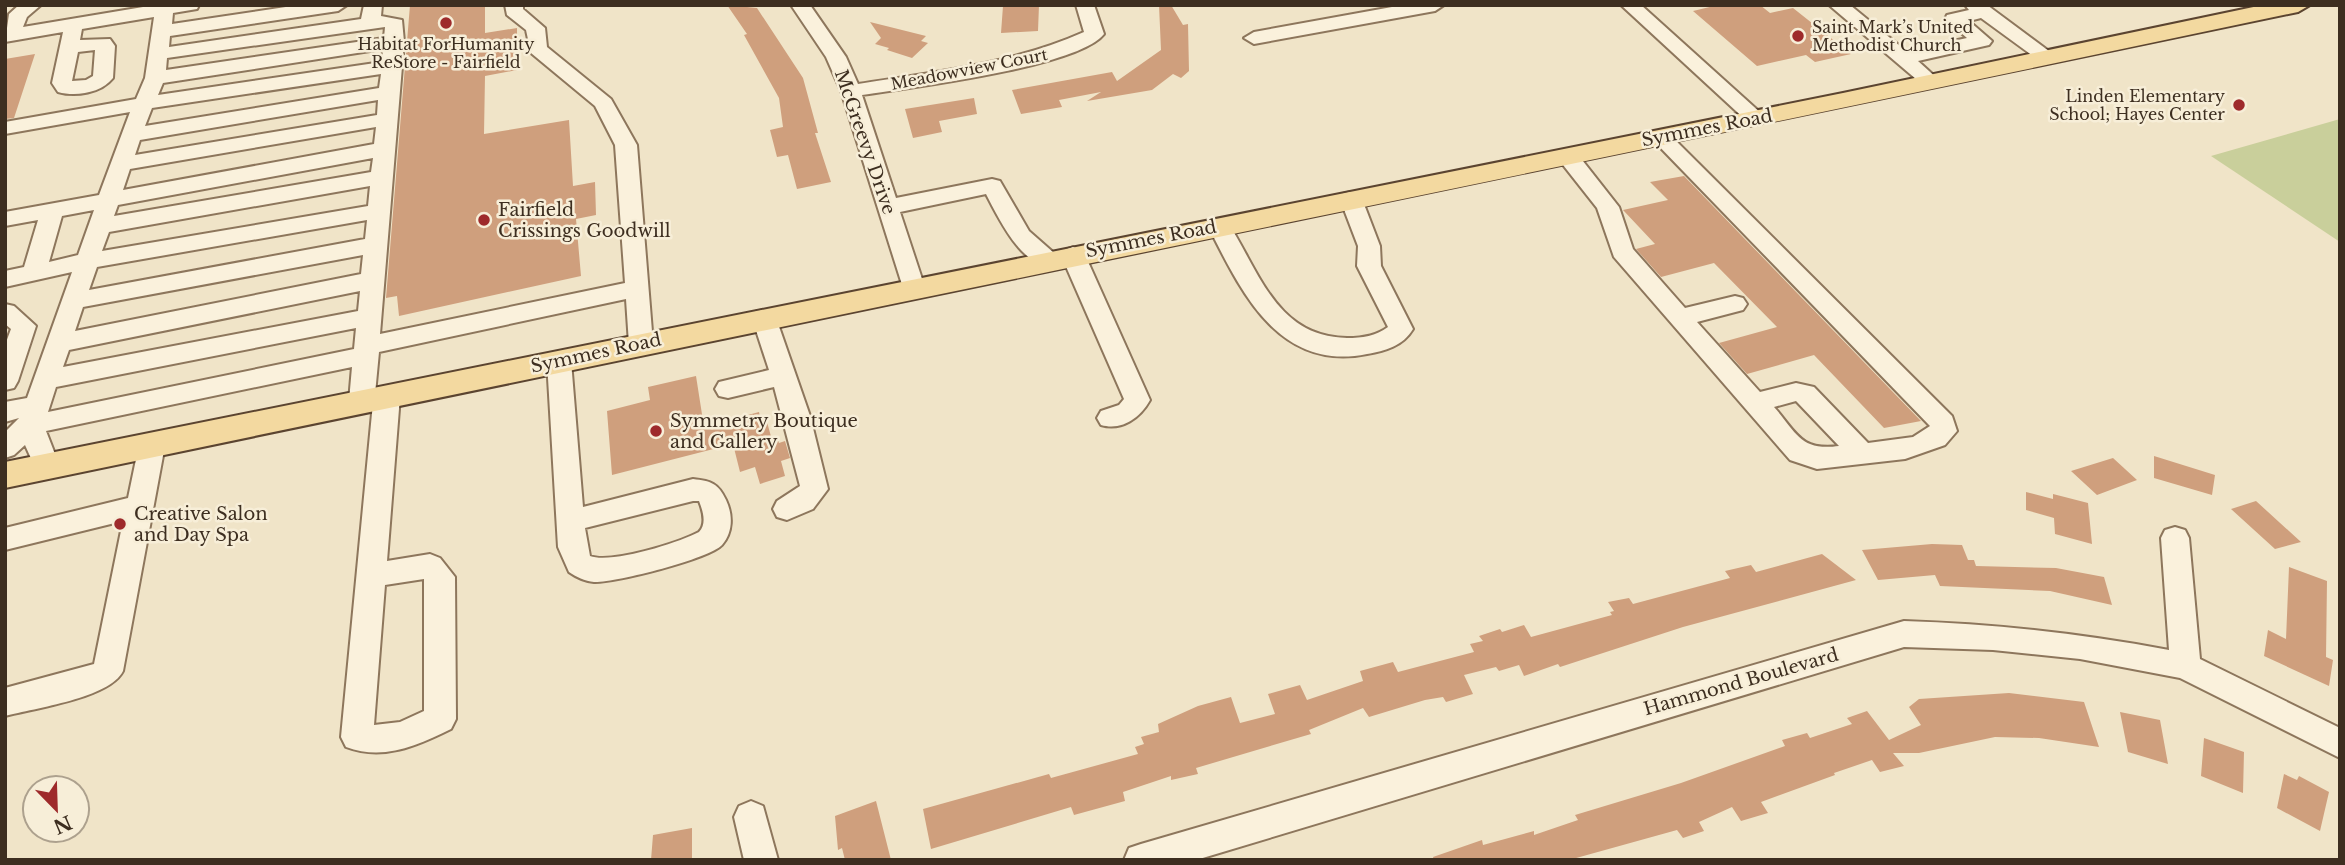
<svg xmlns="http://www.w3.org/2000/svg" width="2345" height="865" viewBox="0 0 2345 865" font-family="'Libre Baskerville',serif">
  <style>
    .green { fill: #c9cf9b }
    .building { fill: #cf9f7d }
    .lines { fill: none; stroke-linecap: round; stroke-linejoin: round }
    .minor-casing { stroke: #8d765c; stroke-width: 4 }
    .major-casing { stroke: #5b4430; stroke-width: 4 }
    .minor { fill: #faf1dc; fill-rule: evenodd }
    .major { fill: #f3d9a0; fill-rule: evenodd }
    .poi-dot { fill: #9e2a2b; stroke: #f7eed8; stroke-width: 2.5 }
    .labels { text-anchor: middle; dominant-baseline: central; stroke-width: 5; stroke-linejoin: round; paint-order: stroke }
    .far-poi-label { font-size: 16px; fill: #3d2e20; stroke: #f7eed8; text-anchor: start }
    .far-street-label { font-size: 16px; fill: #3d2e20; stroke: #f7eed8 }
    .street-label { font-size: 18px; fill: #3d2e20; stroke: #f7eed8 }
    .poi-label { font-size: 18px; fill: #3d2e20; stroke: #f7eed8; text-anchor: start }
  </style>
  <rect width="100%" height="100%" fill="#f0e4c8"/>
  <path class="green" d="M2340,119v123l-129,-86z"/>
  <path class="building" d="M410,5h75v28l32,-5v42l-32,6 -1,58 85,-14 4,66 22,-4 1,33 -20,4 5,57 -182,40 -2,-20 -11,2z
    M727,5l30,3 46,70 15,55h-3l16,49 -34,7 -9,-34 -11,2 -7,-27 13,-3 -4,-29 -35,-63 3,-1z
    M1039,5l-1,26 -37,2 2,-27z
    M1159,5h12l12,20 5,-1 1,47 -8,7 -8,-4 -21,16 -65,11 14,-9 -42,8 3,7 -41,7 -9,-24 100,-18 5,9 44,-31z
    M1718,5h42l10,8 23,-5 58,46 -36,8 -9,-7 -49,11 -64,-55z
    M870,22l56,14 -5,5 7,2 -16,15 -25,-8 2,-2 -14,-4 6,-6z
    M35,54l-21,64 -9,1v-60z
    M974,98l3,16 -38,7 3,11 -29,6 -8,-29z
    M1684,176l237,245 -37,7 -70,-73 -67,19 -28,-31 58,-16 -63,-64 -53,14 -25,-28 19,-5 -32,-34 45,-10 -18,-18z
    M696,376l8,51 55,-15 1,5 5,-2 7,25 5,-2 2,5 6,-2 5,17 -9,3 4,15 -25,8 -5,-17 -15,5 -7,-28 -121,31 -5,-64 43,-11 -2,-13z
    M2154,456l61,19 -3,20 -58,-17z
    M2113,458l24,22 -40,15 -26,-24z
    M2026,492l27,7v-5l35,9 4,41 -37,-10 -1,-16 -28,-8z
    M2256,501l45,41 -26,7 -44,-40z
    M1932,544l30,1 6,15h6l2,6 80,2 48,9 8,28 -62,-14 -110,-5 -5,-11 -57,5 -16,-30z
    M1822,554l34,26 -173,47 -123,40 -2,-3 -34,12 -5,-11 -20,6 -3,-4 -32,8 9,19 -27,8 -3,-5 -18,3 -56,17 -6,-9 -54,22 2,4 -115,34 2,6 -27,6v-4l-48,16 2,9 -51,14 -3,-8 -140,42 -8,-40 126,-35 2,4 87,-24 -3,-7 9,-3 -3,-7 18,-5 -1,-8 40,-18 33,-9 9,26 35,-9 -7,-20 32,-9 7,15 56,-19 -3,-10 33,-9 5,10 76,-20 -4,-8 13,-3 -4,-5 21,-7 2,3 22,-7 7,12 81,-22 -2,-3 4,-1 -6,-9 21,-4 4,6 97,-26 -5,-7 26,-6 5,7z
    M2289,567l38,14 -1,76 7,3 -4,26 -65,-30 4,-26 18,9z
    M2009,693l75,9 15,45 -60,-9 -44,-1 -76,16h-26l11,13 -24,6 -8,-12 -38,13 1,2 -74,27 7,11 -27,8 -9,-14 -33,15 5,9 -21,7 -6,-8 -108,30h-135l-1,-3 49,-17 1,5 51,-14v4l44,-15 -3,-5 106,-32 104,-37 -3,-6 25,-7 3,5 42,-14 -5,-6 20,-7 22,29 32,-15 -12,-18 10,-8z
    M2120,712l40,8 8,44 -40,-12z
    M2204,738l40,14 -1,41 -42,-17z
    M2284,774l13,6 2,-4 30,16 -9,39 -43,-23z
    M876,801l15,59h-46l-3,-12 -4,2 -3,-34z
    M692,828v32h-41l2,-25z"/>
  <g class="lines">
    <g class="minor-casing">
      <path id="minor" d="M19,5h22l-14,12 -4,10 132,-22h44l-2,4 -24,4 -1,11 127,-19h48l-9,6 -168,25 -1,11 192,-28 3,-14h18l-1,11 21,4 2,22 -24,292 245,-51 -10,-138 -20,-39 -64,-53 -5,-23 -19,-15 -2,-10h18v4l22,19 2,19 64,52 26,46 16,199 -3,6 -9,3 -9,-3 -3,-6 -3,-45 -247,53 -4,42 3,-5 9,-2 9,2 4,7 -13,165 43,-7 10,4 15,19 1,142 -5,10c-34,17 -68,32 -105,18l-5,-10 32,-334 -11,7 -9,-2 -4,-7 3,-34 -306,64 14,36 -4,7 -9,3 -9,-3 -13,-29 -11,10 -9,3v-26l14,-14 -14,4v-20l22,-4 45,-126 -67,15v-16l19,-4 14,-47 -33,6v-14l94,-17 31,-83 -125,22v-12l131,-23 9,-21 9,-61 -72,12 -2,11 30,-1 5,7 -2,32c-12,15 -37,19 -55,14l-6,-9 11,-51 -58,10 4,-28zM385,27l-1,11 -218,32 1,-12zM383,49l-1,13 -224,33 5,-12zM95,50l-2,26 -7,4 -14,1 6,-29zM381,74l-2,14 -234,38 7,-18zM378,100l-1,15 -242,40 5,-15zM376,127l-2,17 -251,46 7,-21zM373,158l-2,14 -257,44 4,-11zM370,186l-2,20 -266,45 7,-19zM94,210l-16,45 -29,7 13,-46zM367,220l-2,19 -276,51 8,-23zM363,255l-2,19 -286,57 8,-24zM360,291l-2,20 -295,56 6,-17zM356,328l-2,21 -306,63 8,-25zM424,579v132l-24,11 -26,3 11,-140z
        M791,5h19l36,52 12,27c77,-12 154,-20 226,-52l-8,-27h18l10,29c-25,33 -196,54 -242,61l34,103 96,-19 8,2 29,50 33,29 -4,5c-33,10 -60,-48 -72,-71l-86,18 25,76 -4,6h-16l-64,-203 -15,-34z
        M1403,5h41l-9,6 -181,33 -10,-6 10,-6z
        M1621,5h20l122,110 3,4 -3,4h-14z
        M1829,5h21l56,46 61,-13 -22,-19 2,-4 22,-5 -4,-5h22l70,52 -3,4h-14l-59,-43 -12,3 23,20 -3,4 -71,16 22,20 -10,6 -7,-2z
        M1661,131l7,2 284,283 5,15 -12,14 -40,14 -88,10 -27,-9 -176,-203 -17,-49 -41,-52 3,-5h16l44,56 14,42 52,59 50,-12 8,2 4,6 -4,6 -46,12 63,70 36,-9 18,4 54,56 45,-6 17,-11 -276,-285 -4,-4 4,-4zM1796,401l1,1 42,44c-39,5 -42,-13 -65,-39z
        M1351,192l8,2 3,5 18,47 1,20 32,63c-10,17 -28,22 -46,25 -89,18 -126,-63 -159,-128l3,-5h16c32,50 49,116 120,117 15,0 29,-2 41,-11l-31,-61 1,-20 -18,-47 3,-5z
        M1073,247l8,3 4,5 65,145c-10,18 -28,31 -49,25l-4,-7 4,-7 18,-6 5,-6 -63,-144 4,-5z
        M5,304l9,2 22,20 -18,55 -4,7 -9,2v-45l6,-16 -6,-5z
        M764,310l9,2 3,6 34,98 18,73 -15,20 -26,11 -10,-3 -4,-8 4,-8 23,-15 -26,-99 -46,11 -9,-2 -4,-7 4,-7 50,-12 -17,-52 3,-6z
        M559,352l9,3 3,6 12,146 110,-28c18,2 25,4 33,21 7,15 7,32 -4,45 -13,14 -108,38 -128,37 -9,-1 -18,-5 -25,-10l-11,-25 -11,-186 3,-6zM693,501h6c4,10 8,23 0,31 -21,11 -88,32 -109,24l-5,-28z
        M152,435l9,3 4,7 -42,226c-13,27 -88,37 -118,45v-28l89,-24 29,-143 -118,29v-22l123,-30 11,-53 4,-7z
        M2175,527l10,3 4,8 11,121 140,69v30l-160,-80 -100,-19 -87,-9 -89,-3 -708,213h-72l5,-12 12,-4 763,-223c90,3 176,12 265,29l-8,-112 4,-8z
        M751,801l12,5 15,54h-34l-10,-43 5,-11z"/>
    </g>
    <g class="major-casing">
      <path id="major" d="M2263,5h47l-12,7c-764,162 -1529,316 -2293,476v-26l1838,-369z"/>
    </g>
    <use href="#minor" class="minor"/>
    <use href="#major" class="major"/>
  </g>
  <g class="poi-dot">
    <circle cx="446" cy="23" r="7"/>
    <circle cx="1798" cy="36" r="7"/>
    <circle cx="2239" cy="105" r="7"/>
    <circle cx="484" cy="220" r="7"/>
    <circle cx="656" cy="431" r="7"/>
    <circle cx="120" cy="524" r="7"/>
  </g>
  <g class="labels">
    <g class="far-poi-label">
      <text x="1812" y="27">Saint Mark’s United<tspan x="1812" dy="18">Methodist Church</tspan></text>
      <text x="446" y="44" text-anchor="middle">Habitat ForHumanity<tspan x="446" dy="18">ReStore - Fairfield</tspan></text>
      <text x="2225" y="96" text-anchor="end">Linden Elementary<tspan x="2225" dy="18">School; Hayes Center</tspan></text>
    </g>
    <g class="far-street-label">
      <text transform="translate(969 69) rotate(-11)">Meadowview Court</text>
    </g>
    <g class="street-label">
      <text transform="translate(1707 128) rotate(-11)">Symmes Road</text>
      <text transform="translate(865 142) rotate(71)">McGreevy Drive</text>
      <text transform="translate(1151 239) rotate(-11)">Symmes Road</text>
      <text transform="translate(596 353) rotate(-12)">Symmes Road</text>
      <text transform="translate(1741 682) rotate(-16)">Hammond Boulevard</text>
    </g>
    <g class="poi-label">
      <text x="498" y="210">Fairfield<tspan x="498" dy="21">Crissings Goodwill</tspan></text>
      <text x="670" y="421">Symmetry Boutique<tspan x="670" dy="21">and Gallery</tspan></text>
      <text x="134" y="514">Creative Salon<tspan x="134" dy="21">and Day Spa</tspan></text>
    </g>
  </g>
  <rect width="2345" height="865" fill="none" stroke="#3d2e20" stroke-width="14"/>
  <g transform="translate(56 809) rotate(157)"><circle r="33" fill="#f7eed8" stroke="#ada18e" stroke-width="2"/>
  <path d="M0-5L12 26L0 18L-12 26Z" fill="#9e2a2b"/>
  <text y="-10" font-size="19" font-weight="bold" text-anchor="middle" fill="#3d2e20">N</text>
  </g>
</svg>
